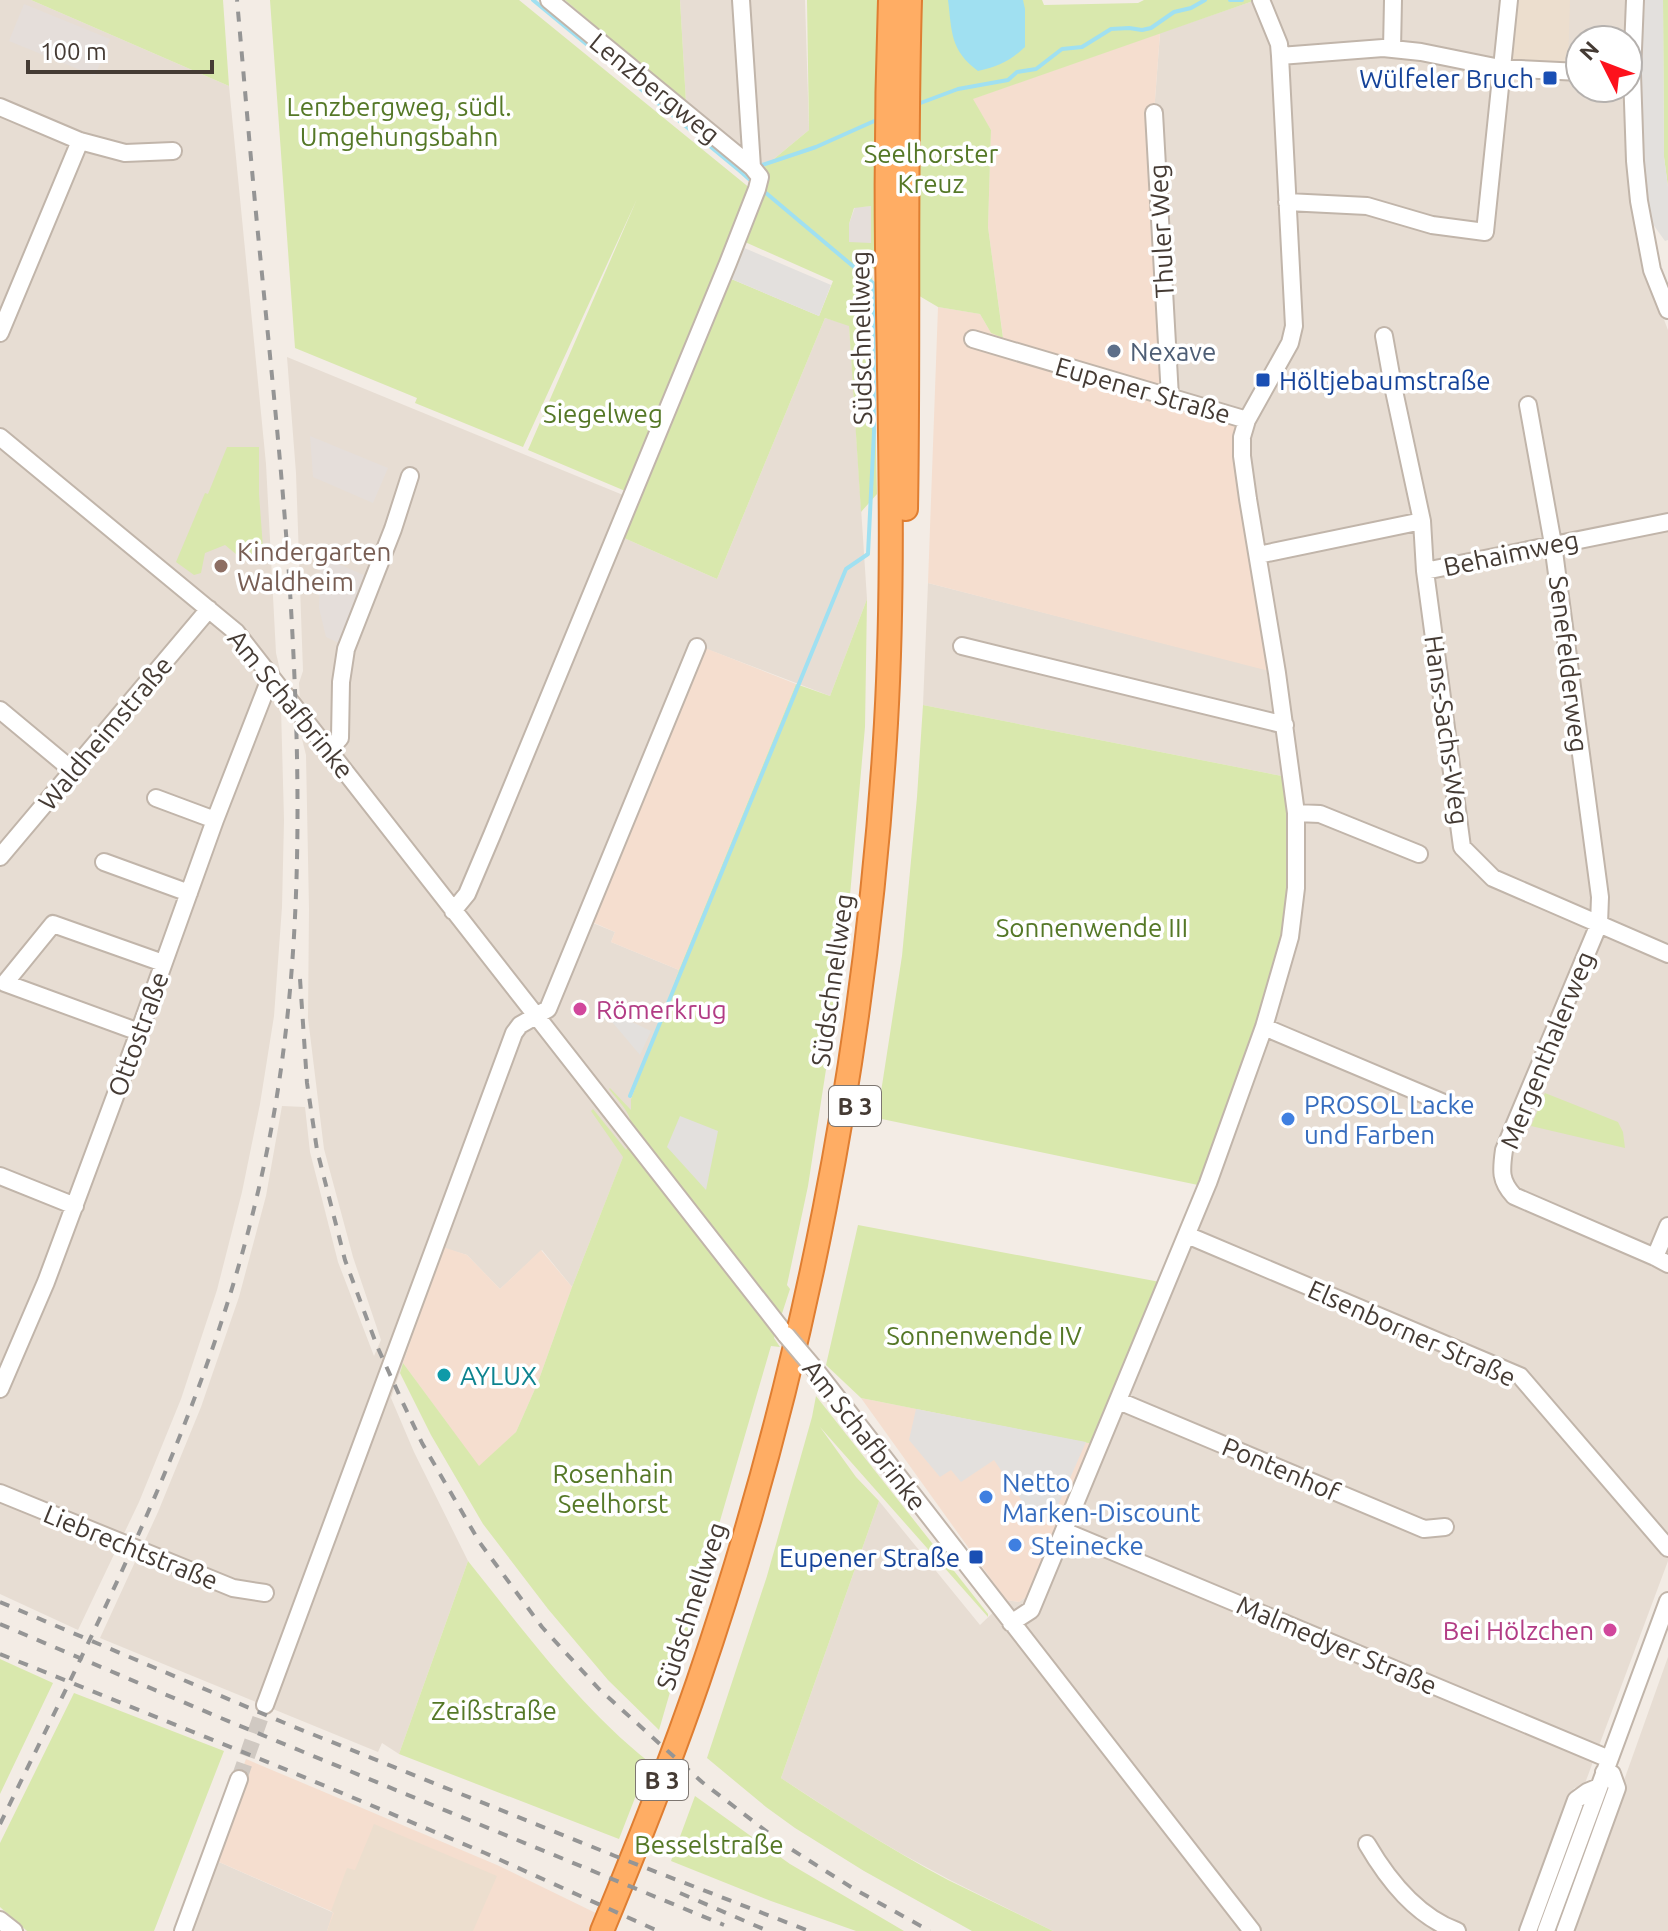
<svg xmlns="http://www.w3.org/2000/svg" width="1668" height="1931" viewBox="0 0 1668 1931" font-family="Ubuntu,sans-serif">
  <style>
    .residential { fill: #e7ddd3 }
    .commercial { fill: #f5decf }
    .industrial { fill: #e5deda }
    .education { fill: #ecdece }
    .green { fill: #d9e8ad; fill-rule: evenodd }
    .parking { fill: #e3e0dd }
    .water { fill: #a0e0f1 }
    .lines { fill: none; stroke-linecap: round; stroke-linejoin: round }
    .stream { stroke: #a0e0f1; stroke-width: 4 }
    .minor-tunnel { stroke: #d0c9c2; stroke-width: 16; stroke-dasharray: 16 8; stroke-linecap: butt }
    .minor-casing { stroke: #c1b5aa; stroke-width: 20 }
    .highway-casing { stroke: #df7e32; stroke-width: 26 }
    .minor { stroke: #fff; stroke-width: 16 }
    .highway { stroke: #ffad64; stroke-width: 22 }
    .rail { stroke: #959595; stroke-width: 4; stroke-dasharray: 10 10; stroke-linecap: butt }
    .minor-bridge-casing { stroke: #c1b5aa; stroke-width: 20; stroke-linecap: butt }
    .minor-bridge { stroke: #fff; stroke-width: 16 }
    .transit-dot { fill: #1a4fb4; stroke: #fff; stroke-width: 3 }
    .service-dot { fill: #5c6f8a; stroke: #fff; stroke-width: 3 }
    .education-dot { fill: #8d6e63; stroke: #fff; stroke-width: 3 }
    .hotel-dot { fill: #d1479c; stroke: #fff; stroke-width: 3 }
    .shop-dot { fill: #3f7fe0; stroke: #fff; stroke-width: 3 }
    .culture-dot { fill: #0f9aa8; stroke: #fff; stroke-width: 3 }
    .labels { text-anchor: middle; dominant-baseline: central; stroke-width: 7; stroke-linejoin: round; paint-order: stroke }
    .shield { fill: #fff; stroke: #7d7671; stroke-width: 2 }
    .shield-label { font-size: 24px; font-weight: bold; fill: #453b34 }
    .transit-label { font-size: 26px; fill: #164399; stroke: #fff; text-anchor: end }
    .street-label { font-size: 26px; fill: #453b34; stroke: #fff }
    .park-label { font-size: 26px; fill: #557827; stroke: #fff }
    .service-label { font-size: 26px; fill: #4e5e75; stroke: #fff; text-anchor: start }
    .education-label { font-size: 26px; fill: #785e54; stroke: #fff; text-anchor: start }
    .hotel-label { font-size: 26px; fill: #b23c85; stroke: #fff; text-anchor: start }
    .shop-label { font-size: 26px; fill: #366cbe; stroke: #fff; text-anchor: start }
    .culture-label { font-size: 26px; fill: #0d838f; stroke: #fff; text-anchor: start }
  </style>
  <rect width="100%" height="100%" fill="#f3ece5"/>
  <path class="residential" d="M0,0h31l198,86 37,378 10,189 4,17 4,150 -2,87 -8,109 -14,88 -18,88 -25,98 -36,109 -42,103 -61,128 -78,-36z
    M680,0h125l4,130 -46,38 -77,-65z
    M1256,0h373l-2,40h-47v48h46l20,185 22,57v1231l-84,225 -10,2 -53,143h-468l-103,-51 -48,-26 -49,-29 -72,-47 98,-277 101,124 26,-25 13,2 10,-7 170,-409 55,-158 27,-87 8,-72 -3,-66 -4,-27 -359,-71 5,-122 348,89 -106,-275 -16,-284 6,-80z
    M825,318l24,7 18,274 -37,97 -126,-48 -111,275 22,9 -4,10 68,28 -48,129v38l-59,150 -30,-37 -42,39 -33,-34 -24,-7 -52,150 23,54 54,109 -69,193 -17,-11 -4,9 -278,-114 58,-126 43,-105 38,-110 27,-101 16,-90 23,1 5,45 28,110 36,94 7,-16 -28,-83 -29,-108 -16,-131 1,-109 -3,-154 -4,-16 -3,-56 4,-12 -7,-198 -9,-116 336,138 1,43 93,41z
    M1668,1657v274h-96l45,-131z
    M210,1858l124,55 -7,18h-144z"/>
  <path class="commercial" d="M1160,33l-6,80 16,284 77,23 -5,17 35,236 -349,-90 10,-276 42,7 11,19 12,4 -15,-110 3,-97 -19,-31z
    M705,648l91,36 -117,286 -68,-28 4,-10 -23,-10z
    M443,1247l24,8 33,34 41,-39 31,37 -34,95 -22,50 -37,35 -76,-104z
    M861,1398l232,46 -64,151 -10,7 -13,-2z
    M246,1759l251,106 107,52 -8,14h-269l6,-19 -123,-54z"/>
  <path class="industrial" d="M24,4l86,35 -15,37 -86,-35z
    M871,206v37h-22v-19l6,-17z
    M310,436l78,32 -15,35 -60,-26z
    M320,556l46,20 -27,67 -13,-6 -7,-29z"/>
  <path class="education" d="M1513,0h57l-2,63 -61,-4z
    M374,1824l123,52 -24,55h-146l7,-18 -3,-2 16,-43 8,2z"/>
  <path class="green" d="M31,0h192l6,86z
    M270,0h249l232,189 -121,304 -102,-43 109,-251 -114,248 -108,-44 2,-5 -122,-50z
    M565,0h115l6,103z
    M807,0h235l2,5 94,-2 6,-3h112l-283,99 18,31 -3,97 15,111 -12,-5 -11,-19 -42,-7 -66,-39 5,226 -16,18 -12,-186 -24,-8 -108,261 -93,-41 105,-260 90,38 14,-35 -88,-39c7,-18 27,-56 18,-74l46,-38zM871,206v37l-22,-1v-18l5,-16z
    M1663,0h5v187l-4,-30z
    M227,447h32v47l5,67 -22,-2 -17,-14 -20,8 -4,20 -7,2 -18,-13 29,-69 3,1z
    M867,599l-2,128 -19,213 -38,246 -21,99 3,4 -16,49 6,9 -9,-1 -112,384 -51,-50 -60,-71 -65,-85 -52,-89 -31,-62 3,-10 76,103 37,-34 22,-50 34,-95 51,-130 -32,-46 2,-2 33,41c12,-32 2,-37 -17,-61l1,-1 21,22v-11l48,-129 117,-286 34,12z
    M923,705l359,71 4,27 3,66 -8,72 -27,87 -56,157 -321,-67 25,-162 15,-159z
    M1545,1093l73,29 5,10 2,16 -94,-22z
    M858,1225l302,57 -67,162 -232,-46 -35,-33z
    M816,1396l172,218v3l-168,-190 36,50 23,24 -98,277c54,36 109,71 167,102 35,17 70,34 105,51h-81l-108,-60 -69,-43 -29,-21 -59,-49 60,-182 45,-159z
    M468,1561c57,71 110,144 181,201l-30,77 -220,-85z
    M0,1659l53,24 -53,111z
    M74,1693l150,58 -70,180h-127l-27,-24v-64z
    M695,1796l95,68 114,67h-48l-85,-30 -100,-40z"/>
  <path class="parking" d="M1645,0h18l1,157 4,30v53l-3,1 -13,-18 -5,-20 -7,-119z
    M742,247l89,38 -12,31 -90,-38z
    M613,1013l38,18 -11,24 -32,-38 1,-3z
    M680,1116l38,15 -12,59 -39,-43z
    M916,1409l170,33 -34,77 -23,-8 -35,-51 -33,22 -10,-12 -11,7 -31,-37z"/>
  <path class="water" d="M948,0h75l2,9v38c-15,14 -27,20 -47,24 -28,-21 -26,-39 -30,-71z"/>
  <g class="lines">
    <path class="stream" d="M533,0l207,171 5,-1
      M1230,0h12
      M915,105l43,-16 50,-9 9,-8 19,-3 26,-20 20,-2 29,-18 18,-1 13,2 9,-2 23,-16 17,-4 14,-8
      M762,165l54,-18 65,-29
      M740,171l9,8
      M630,1096l216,-527 22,-15 6,-122 -1,-149 -107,-90"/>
    <path class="minor-tunnel" d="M239,1779l26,-74"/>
    <g class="minor-casing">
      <path id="minor" d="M741,0l11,167
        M1261,0l18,44 1,12
        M1635,0l-3,74 3,87 4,40 13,69 16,40
        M1392,49l1,-49
        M0,107l80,34 45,12 48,-2
        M1154,113l16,284
        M1287,202l80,4 65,19 53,7 24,-232
        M0,333l80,-192
        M1384,336l9,50 29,135
        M973,339l274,81
        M1528,405l25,139 47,353 -1,27 -95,226c-3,21 -4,31 10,46l141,61 13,7
        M0,437l236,195 550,703
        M1258,555l164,-34 3,50 243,-49
        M1425,571l37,276 31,31 175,76
        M962,646l323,79
        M0,710l72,60
        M329,750l11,-12 1,-56 5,-33 47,-120 17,-53
        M156,798l59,22
        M1296,813l24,1 99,40
        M0,857l209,-248
        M104,862l85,31
        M453,911l14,-17 25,-59 236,-572 29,-74 3,-12 -8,-10 -203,-167
        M1264,1027l180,76
        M139,1032l-134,-49 48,-59 110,39
        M0,1176l75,30
        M1187,1235l333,141 148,172
        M1655,1257l13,-31
        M814,1368l438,563
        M0,1389l46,-107 93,-250 76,-212 56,-144
        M1119,1401l305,128 21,-2
        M0,1493l233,95 32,5
        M1064,1531l545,228
        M1011,1623l20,-13 177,-427 56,-156 26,-90 6,-49v-75l-19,-140 -29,-174 -6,-43v-19l5,-17 43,-77 4,-17 -14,-270 103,-8 38,4 79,16 80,4
        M265,1705l249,-672 6,-8 28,-16 149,-362
        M1367,1844c21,36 49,72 90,87
        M0,1920l14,11
        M183,1931l56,-152
        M1528,1931l48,-131 11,-8 12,-5
        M1546,1931l122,-330
        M1565,1931l52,-143 -5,-14 -8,-2"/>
    </g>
    <g class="highway-casing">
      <path id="highway" d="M906,509c3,-170 -1,-339 4,-509
        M602,1931c34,-82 67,-165 96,-249 106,-309 169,-634 188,-959 9,-159 3,-317 1,-476 -1,-82 0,-165 3,-247"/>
    </g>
    <use href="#minor" class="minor"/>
    <use href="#highway" class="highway"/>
    <path class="rail" d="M300,979l7,104 10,67 28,110 32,86 25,55 20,42 58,100 62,84 57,62 103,93 81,62 71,45 76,42
      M0,1602l287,122 328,132 194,75
      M0,1624l216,92 508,209
      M0,1654l275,111 210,88 173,78
      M0,1824c99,-203 205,-407 257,-628 49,-204 45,-414 32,-621 -7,-104 -18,-208 -28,-311 -9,-88 -16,-176 -24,-264
      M680,1893l88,38"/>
    <g class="minor-bridge-casing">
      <path id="minor-bridge" d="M786,1335l28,33"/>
    </g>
    <use href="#minor-bridge" class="minor-bridge"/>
  </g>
  <g class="transit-dot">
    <rect x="1542" y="70" width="16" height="16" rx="4"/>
    <rect x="1255" y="372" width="16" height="16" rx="4"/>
    <rect x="968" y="1549" width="16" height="16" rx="4"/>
  </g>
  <circle class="service-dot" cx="1114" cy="351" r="8"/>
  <circle class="education-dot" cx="221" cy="566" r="8"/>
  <g class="hotel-dot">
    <circle cx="580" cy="1009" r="8"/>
    <circle cx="1610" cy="1630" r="8"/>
  </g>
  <g class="shop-dot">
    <circle cx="1288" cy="1119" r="8"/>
    <circle cx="986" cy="1497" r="8"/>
    <circle cx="1015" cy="1545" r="8"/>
  </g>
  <circle class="culture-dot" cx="444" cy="1375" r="8"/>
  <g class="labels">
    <g class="shield">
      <rect x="829" y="1086" width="52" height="40" rx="6"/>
      <rect x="636" y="1760" width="52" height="40" rx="6"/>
    </g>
    <g class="shield-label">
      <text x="855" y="1106">B 3</text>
      <text x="662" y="1780">B 3</text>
    </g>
    <g class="transit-label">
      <text x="1534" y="78">Wülfeler Bruch</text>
      <text x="1279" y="380" text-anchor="start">Höltjebaumstraße</text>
      <text x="960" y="1557">Eupener Straße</text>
    </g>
    <g class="street-label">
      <text transform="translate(655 88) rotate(39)">Lenzbergweg</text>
      <text transform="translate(1161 231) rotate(-93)">Thuler Weg</text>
      <text transform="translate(861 338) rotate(-91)">Südschnellweg</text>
      <text transform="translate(1143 390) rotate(16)">Eupener Straße</text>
      <text transform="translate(1511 553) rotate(-12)">Behaimweg</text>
      <text transform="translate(1569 664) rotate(83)">Senefelderweg</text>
      <text transform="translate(291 704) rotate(51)">Am Schafbrinke</text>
      <text transform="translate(1447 730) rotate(82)">Hans-Sachs-Weg</text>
      <text transform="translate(105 733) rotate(-50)">Waldheimstraße</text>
      <text transform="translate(832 980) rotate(-82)">Südschnellweg</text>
      <text transform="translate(138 1034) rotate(-70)">Ottostraße</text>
      <text transform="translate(1547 1050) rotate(-68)">Mergenthalerweg</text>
      <text transform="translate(1412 1333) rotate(24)">Elsenborner Straße</text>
      <text transform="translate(865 1435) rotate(52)">Am Schafbrinke</text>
      <text transform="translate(1281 1469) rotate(23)">Pontenhof</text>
      <text transform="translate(131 1547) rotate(22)">Liebrechtstraße</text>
      <text transform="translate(691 1606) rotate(-72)">Südschnellweg</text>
      <text transform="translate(1337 1645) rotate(23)">Malmedyer Straße</text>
    </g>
    <g class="park-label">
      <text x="399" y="106">Lenzbergweg, südl.<tspan x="399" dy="30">Umgehungsbahn</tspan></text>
      <text x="931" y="153">Seelhorster<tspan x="931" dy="30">Kreuz</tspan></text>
      <text x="603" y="413">Siegelweg</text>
      <text x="1092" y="927">Sonnenwende III</text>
      <text x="984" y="1335">Sonnenwende IV</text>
      <text x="613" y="1473">Rosenhain<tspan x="613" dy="30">Seelhorst</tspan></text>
      <text x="494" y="1710">Zeißstraße</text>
      <text x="709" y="1844">Besselstraße</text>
    </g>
    <g class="service-label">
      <text x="1130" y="351">Nexave</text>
    </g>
    <g class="education-label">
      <text x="237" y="551">Kindergarten<tspan x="237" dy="30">Waldheim</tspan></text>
    </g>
    <g class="hotel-label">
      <text x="596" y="1009">Römerkrug</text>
      <text x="1594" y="1630" text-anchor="end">Bei Hölzchen</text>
    </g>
    <g class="shop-label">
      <text x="1304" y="1104">PROSOL Lacke<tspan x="1304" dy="30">und Farben</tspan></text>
      <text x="1002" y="1482">Netto<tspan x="1002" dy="30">Marken-Discount</tspan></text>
      <text x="1031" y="1545">Steinecke</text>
    </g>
    <g class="culture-label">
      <text x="460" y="1375">AYLUX</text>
    </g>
  </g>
  <g transform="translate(1604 64) rotate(312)"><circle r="38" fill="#ffffff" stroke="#b5b1ae" stroke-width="2"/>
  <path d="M0-6L14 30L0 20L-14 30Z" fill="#fd121c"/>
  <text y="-12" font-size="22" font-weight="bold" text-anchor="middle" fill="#453b34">N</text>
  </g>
  <path d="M28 60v12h184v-12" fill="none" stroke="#453b34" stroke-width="4"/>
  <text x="40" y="60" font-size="24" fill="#453b34" stroke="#ffffff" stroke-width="6" paint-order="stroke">100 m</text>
</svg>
